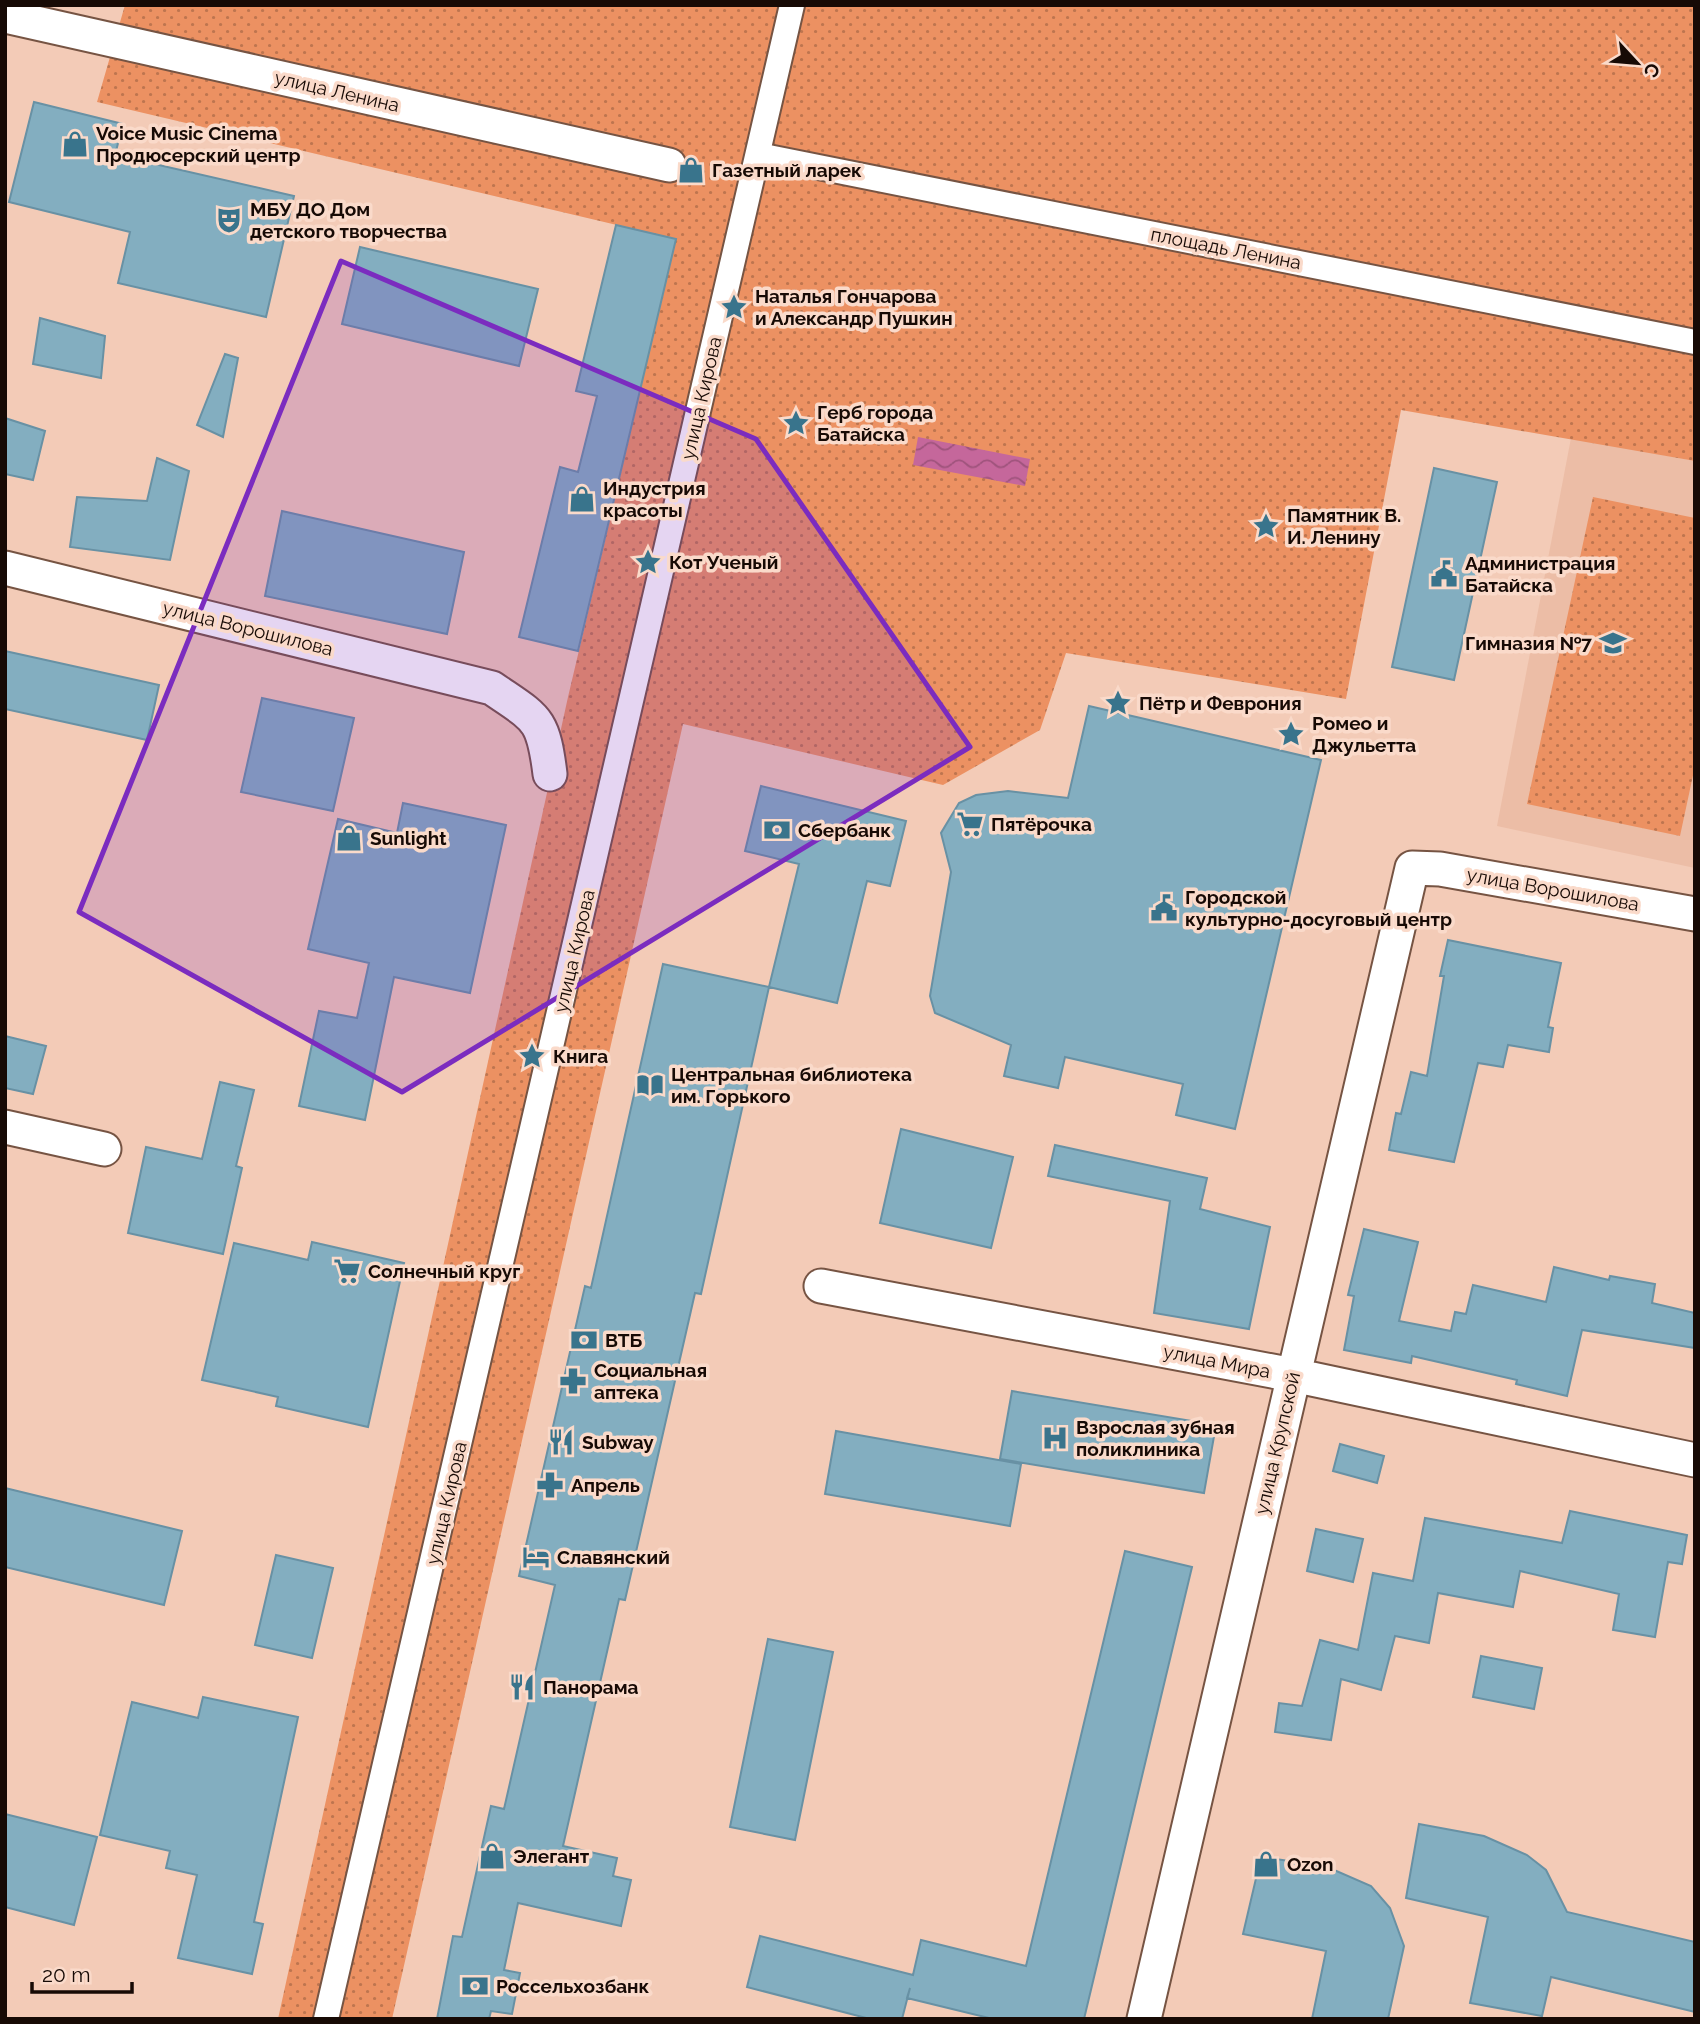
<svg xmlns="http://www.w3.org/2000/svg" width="1700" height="2024" viewBox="0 0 1700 2024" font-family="Raleway,sans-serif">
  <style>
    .built { fill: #ecbda6 }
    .park { fill: url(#park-dots) }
    .water { fill: url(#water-waves) }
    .building { fill: #83aec0; stroke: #6891a4; stroke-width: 2 }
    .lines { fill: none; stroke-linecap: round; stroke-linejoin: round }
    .pedestrian-casing { stroke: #765443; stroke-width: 28 }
    .minor-casing { stroke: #765443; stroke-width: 37 }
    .pedestrian { stroke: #fff; stroke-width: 24 }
    .minor { stroke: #fff; stroke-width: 33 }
    .marked { fill: #7b2cbf; fill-opacity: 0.2; stroke: #7b2cbf; stroke-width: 5; stroke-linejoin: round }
    .labels { text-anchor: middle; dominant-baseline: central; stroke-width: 7; stroke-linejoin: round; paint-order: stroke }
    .street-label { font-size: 19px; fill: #170a05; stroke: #fadaca }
    .poi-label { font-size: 19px; font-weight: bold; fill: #170a05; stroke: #fadaca; text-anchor: start }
  </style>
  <defs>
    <pattern id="park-dots" width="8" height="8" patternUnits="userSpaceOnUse" patternTransform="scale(1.75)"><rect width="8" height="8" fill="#ec9162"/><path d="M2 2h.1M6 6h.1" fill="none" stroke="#be754f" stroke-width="1.8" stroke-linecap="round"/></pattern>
    <pattern id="water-waves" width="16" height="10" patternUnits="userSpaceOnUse" patternTransform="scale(1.75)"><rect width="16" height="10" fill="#c5679b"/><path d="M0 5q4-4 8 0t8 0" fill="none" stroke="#9f537c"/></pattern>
  </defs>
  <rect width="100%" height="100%" fill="#f3cbb7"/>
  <path class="built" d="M1571,438l124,23v407l-198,-42z"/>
  <path class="park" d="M125,5h1570v456l-294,-51 -55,289 -280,-46 -26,77 -97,55 -260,-61 -291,1295h-114l290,-1322 108,-458 -579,-137z
    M1593,497l102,21v248l-15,70 -153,-32z"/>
  <path class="water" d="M918,437l112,22 -5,27 -112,-21z"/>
  <path class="building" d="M34,102l89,22 -8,31 179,41 -28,121 -148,-34 12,-51 -121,-30z
    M616,225l60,14 -98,412 -59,-14 41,-170 18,5 19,-76 -21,-5z
    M360,247l178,42 -19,77 -177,-42z
    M40,318l65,18 -4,42 -68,-14z
    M225,354l13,4 -15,79 -26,-12z
    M5,418l40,13 -12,49 -28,-6z
    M157,458l32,13 -19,89 -100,-13 7,-50 70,4z
    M1434,468l63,14 -43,198 -62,-13z
    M282,511l182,41 -17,82 -182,-38z
    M5,651l154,34 -12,55 -142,-31z
    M262,698l92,20 -21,93 -92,-19z
    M1089,706l232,54 -86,369 -59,-14 7,-31 -118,-27 -7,31 -54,-12 7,-31 -76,-32 -5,-17 21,-124 -10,-39 18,-30 17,-8 32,-4 60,7z
    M761,786l145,35 -16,65 -23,-5 -30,122 -68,-16 30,-123 -54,-13z
    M403,803l103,22 -36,168 -76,-16 -29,143 -66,-14 20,-95 38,7 12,-55 -61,-14 30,-130 59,14z
    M1448,940l113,23 -13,64 5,1 -4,24 -41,-7 -5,22 -25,-4 -24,99 -65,-12 7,-37 5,1 10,-42 16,4 17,-100h-4z
    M663,964l106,23 -68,307 -6,-1 -70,307 -6,-1 -56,247 54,12 -4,18 18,4 -10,46 -103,-23 -14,67 16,3 -8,41 -21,-3 -2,8h-52l16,-83 9,1 29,-131 13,3 51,-224 -36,-9 66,-290 6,2z
    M5,1036l41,10 -13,48 -28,-6z
    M220,1082l34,8 -18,76 6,2 -19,86 -95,-21 18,-86 56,12z
    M901,1129l112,28 -22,91 -111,-25z
    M1055,1145l152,33 -7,31 70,18 -21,102 -95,-16 16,-112 -122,-25z
    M1364,1229l54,13 -19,79 52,10 4,-19 11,2 7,-29 73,17 8,-35 55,13 1,-4 45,8 -3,19 43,10v35l-113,-18 -15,66 -51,-12 1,-4 -105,-24 -1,7 -67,-13 10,-54 -6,-1z
    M312,1242l92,21 -36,164 -92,-21 2,-9 -76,-17 32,-137 74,17z
    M1012,1391l204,34 -12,68 -204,-34z
    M836,1431l185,33 -11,62 -185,-32z
    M1340,1444l44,12 -7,27 -44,-12z
    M5,1488l177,43 -18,74 -159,-38z
    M1570,1511l117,24 -5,29 -14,-2 -13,75 -42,-7 6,-36 -99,-23 -7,36 -75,-14 -9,50 -34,-7 -14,54 -40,-11 -10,61 -56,-8 4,-29 23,3 18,-66 38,10 15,-77 40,8 12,-63 137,25z
    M1316,1529l47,10 -10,43 -46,-11z
    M1125,1551l67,16 -108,452h-91l-86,-21 3,-10 -8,31h-32l-123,-32 13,-51 153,39 8,-35 105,26z
    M276,1555l57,13 -21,90 -57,-13z
    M768,1639l65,13 -38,188 -65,-13z
    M1481,1656l61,12 -8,41 -61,-12z
    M203,1697l95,20 -44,205 9,2 -11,50 -74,-16 19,-83 -31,-7 4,-17 -70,-16 32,-133 66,16z
    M5,1814l92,23 -23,88 -69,-18z
    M1419,1824l65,12 43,19 19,15 21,42 128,30v70l-144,-35 -9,39 -72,-13 18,-86 -82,-19z
    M1261,1857l64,9 46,20 19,22 14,38 -16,73h-76l14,-68 -83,-17z"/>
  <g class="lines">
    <g class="pedestrian-casing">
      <path id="pedestrian" d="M758,155l937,187
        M326,2019l466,-2014"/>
    </g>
    <g class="minor-casing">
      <path id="minor" d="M5,16l664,149
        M5,568l487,120c45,31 51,29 58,86
        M5,1127l99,22
        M821,1286l472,89 402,85
        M1144,2019l268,-1151 28,1 255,45"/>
    </g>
    <use href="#pedestrian" class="pedestrian"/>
    <use href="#minor" class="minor"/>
  </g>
  <path class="marked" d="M341,261l415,178 214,308 -568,345 -323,-180z"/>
  <defs>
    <g id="shop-bare" transform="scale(2.1)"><path d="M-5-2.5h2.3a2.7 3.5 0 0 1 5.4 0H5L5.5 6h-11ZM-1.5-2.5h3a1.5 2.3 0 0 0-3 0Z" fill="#39748c" stroke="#fadaca" stroke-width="2.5" paint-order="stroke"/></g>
    <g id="theatre-bare" transform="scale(2.1)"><path d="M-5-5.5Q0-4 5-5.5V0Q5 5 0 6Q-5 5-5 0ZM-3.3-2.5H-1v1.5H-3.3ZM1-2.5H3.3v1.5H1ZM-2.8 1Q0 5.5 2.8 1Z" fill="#39748c" stroke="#fadaca" stroke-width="2.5" paint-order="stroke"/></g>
    <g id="sight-bare" transform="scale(2.1)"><path d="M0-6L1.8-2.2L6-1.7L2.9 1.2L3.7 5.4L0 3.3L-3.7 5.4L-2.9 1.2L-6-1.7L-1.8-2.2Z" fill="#39748c" stroke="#fadaca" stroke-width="2.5" paint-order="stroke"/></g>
    <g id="civic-bare" transform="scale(2.1)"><path d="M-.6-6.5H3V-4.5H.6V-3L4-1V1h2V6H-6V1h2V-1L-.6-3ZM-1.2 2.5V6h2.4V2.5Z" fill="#39748c" stroke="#fadaca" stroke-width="2.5" paint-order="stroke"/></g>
    <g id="school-bare" transform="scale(2.1)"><path d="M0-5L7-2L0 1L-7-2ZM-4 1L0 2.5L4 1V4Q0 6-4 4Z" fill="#39748c" stroke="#fadaca" stroke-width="2.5" paint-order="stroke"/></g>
    <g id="supermarket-bare" transform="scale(2.1)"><path d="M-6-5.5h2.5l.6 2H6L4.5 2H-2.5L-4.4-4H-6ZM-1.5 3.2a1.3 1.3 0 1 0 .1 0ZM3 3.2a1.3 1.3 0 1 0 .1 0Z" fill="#39748c" stroke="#fadaca" stroke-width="2.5" paint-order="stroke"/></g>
    <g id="bank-bare" transform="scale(2.1)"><path d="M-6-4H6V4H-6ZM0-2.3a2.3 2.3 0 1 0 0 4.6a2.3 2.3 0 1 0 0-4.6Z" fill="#39748c" stroke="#fadaca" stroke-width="2.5" paint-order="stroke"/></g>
    <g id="library-bare" transform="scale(2.1)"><path d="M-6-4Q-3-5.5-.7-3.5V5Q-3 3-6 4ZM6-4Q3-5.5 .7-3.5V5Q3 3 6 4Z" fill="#39748c" stroke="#fadaca" stroke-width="2.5" paint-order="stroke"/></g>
    <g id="pharmacy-bare" transform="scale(2.1)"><path d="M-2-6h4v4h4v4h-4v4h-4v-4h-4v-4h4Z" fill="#39748c" stroke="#fadaca" stroke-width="2.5" paint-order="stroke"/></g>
    <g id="hospital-bare" transform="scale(2.1)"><path d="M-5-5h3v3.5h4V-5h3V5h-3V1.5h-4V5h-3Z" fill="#39748c" stroke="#fadaca" stroke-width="2.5" paint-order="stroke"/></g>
    <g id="restaurant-bare" transform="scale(2.1)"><path d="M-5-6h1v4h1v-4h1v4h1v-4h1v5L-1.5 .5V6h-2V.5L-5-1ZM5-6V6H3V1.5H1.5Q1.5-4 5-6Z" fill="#39748c" stroke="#fadaca" stroke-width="2.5" paint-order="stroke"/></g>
    <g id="hotel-bare" transform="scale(2.1)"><path d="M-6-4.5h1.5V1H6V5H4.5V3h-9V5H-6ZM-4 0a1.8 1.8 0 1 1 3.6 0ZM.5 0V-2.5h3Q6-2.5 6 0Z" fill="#39748c" stroke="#fadaca" stroke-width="2.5" paint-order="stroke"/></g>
  </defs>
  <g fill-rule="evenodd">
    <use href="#shop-bare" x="75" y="144"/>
    <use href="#shop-bare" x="691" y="170"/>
    <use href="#theatre-bare" x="229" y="220"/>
    <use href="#sight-bare" x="734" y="307"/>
    <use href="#sight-bare" x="796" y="423"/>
    <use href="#shop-bare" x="582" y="499"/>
    <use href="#sight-bare" x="1266" y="526"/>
    <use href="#sight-bare" x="648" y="562"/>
    <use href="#civic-bare" x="1444" y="574"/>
    <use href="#school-bare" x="1613" y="643"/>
    <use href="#sight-bare" x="1118" y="703"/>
    <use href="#sight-bare" x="1291" y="734"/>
    <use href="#supermarket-bare" x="970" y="824"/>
    <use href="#bank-bare" x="777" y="830"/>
    <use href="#shop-bare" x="349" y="838"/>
    <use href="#civic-bare" x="1164" y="908"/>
    <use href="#sight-bare" x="532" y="1056"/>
    <use href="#library-bare" x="650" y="1085"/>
    <use href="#supermarket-bare" x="347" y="1271"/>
    <use href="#bank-bare" x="584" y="1340"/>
    <use href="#pharmacy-bare" x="573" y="1381"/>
    <use href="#hospital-bare" x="1055" y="1438"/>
    <use href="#restaurant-bare" x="561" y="1442"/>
    <use href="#pharmacy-bare" x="550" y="1485"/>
    <use href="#hotel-bare" x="536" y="1557"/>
    <use href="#restaurant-bare" x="522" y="1687"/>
    <use href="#shop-bare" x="492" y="1856"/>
    <use href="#shop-bare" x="1266" y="1864"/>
    <use href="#bank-bare" x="475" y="1986"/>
  </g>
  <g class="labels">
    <g class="street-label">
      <text transform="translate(337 91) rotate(13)">улица Ленина</text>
      <text transform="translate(1226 248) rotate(11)">площадь Ленина</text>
      <text transform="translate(701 398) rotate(-77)">улица Кирова</text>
      <text transform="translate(248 628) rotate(14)">улица Ворошилова</text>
      <text transform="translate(1553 889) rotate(10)">улица Ворошилова</text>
      <text transform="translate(574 951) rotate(-77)">улица Кирова</text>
      <text transform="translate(1217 1361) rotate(11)">улица Мира</text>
      <text transform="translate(1277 1443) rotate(-77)">улица Крупской</text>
      <text transform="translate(446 1503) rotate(-77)">улица Кирова</text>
    </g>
    <g class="poi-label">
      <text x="96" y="133">Voice Music Cinema<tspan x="96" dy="22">Продюсерский центр</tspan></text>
      <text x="712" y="170">Газетный ларек</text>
      <text x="250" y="209">МБУ ДО Дом<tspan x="250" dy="22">детского творчества</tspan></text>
      <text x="755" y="296">Наталья Гончарова<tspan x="755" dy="22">и Александр Пушкин</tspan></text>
      <text x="817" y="412">Герб города<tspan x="817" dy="22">Батайска</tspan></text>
      <text x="603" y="488">Индустрия<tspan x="603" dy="22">красоты</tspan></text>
      <text x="1287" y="515">Памятник В.<tspan x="1287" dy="22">И. Ленину</tspan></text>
      <text x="669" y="562">Кот Ученый</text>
      <text x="1465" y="563">Администрация<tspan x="1465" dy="22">Батайска</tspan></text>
      <text x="1592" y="643" text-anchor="end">Гимназия №7</text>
      <text x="1139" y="703">Пётр и Феврония</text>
      <text x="1312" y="723">Ромео и<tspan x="1312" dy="22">Джульетта</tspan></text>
      <text x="991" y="824">Пятёрочка</text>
      <text x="798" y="830">Сбербанк</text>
      <text x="370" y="838">Sunlight</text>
      <text x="1185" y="897">Городской<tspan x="1185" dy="22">культурно-досуговый центр</tspan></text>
      <text x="553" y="1056">Книга</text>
      <text x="671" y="1074">Центральная библиотека<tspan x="671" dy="22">им. Горького</tspan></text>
      <text x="368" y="1271">Солнечный круг</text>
      <text x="605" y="1340">ВТБ</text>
      <text x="594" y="1370">Социальная<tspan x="594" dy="22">аптека</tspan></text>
      <text x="1076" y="1427">Взрослая зубная<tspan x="1076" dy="22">поликлиника</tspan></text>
      <text x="582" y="1442">Subway</text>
      <text x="571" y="1485">Апрель</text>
      <text x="557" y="1557">Славянский</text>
      <text x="543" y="1687">Панорама</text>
      <text x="513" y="1856">Элегант</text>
      <text x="1287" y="1864">Ozon</text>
      <text x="496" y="1986">Россельхозбанк</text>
    </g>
  </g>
  <rect width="1700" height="2024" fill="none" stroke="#170a05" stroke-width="14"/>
  <g transform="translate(1637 63) rotate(116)" stroke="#fadaca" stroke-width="5" paint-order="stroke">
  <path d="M0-5L12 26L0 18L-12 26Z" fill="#170a05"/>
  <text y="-10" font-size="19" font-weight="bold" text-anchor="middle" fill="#170a05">С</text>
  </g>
  <path d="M32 1982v10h100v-10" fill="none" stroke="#170a05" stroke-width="3.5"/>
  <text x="42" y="1982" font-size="21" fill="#170a05" stroke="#fadaca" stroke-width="5" paint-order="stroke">20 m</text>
</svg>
